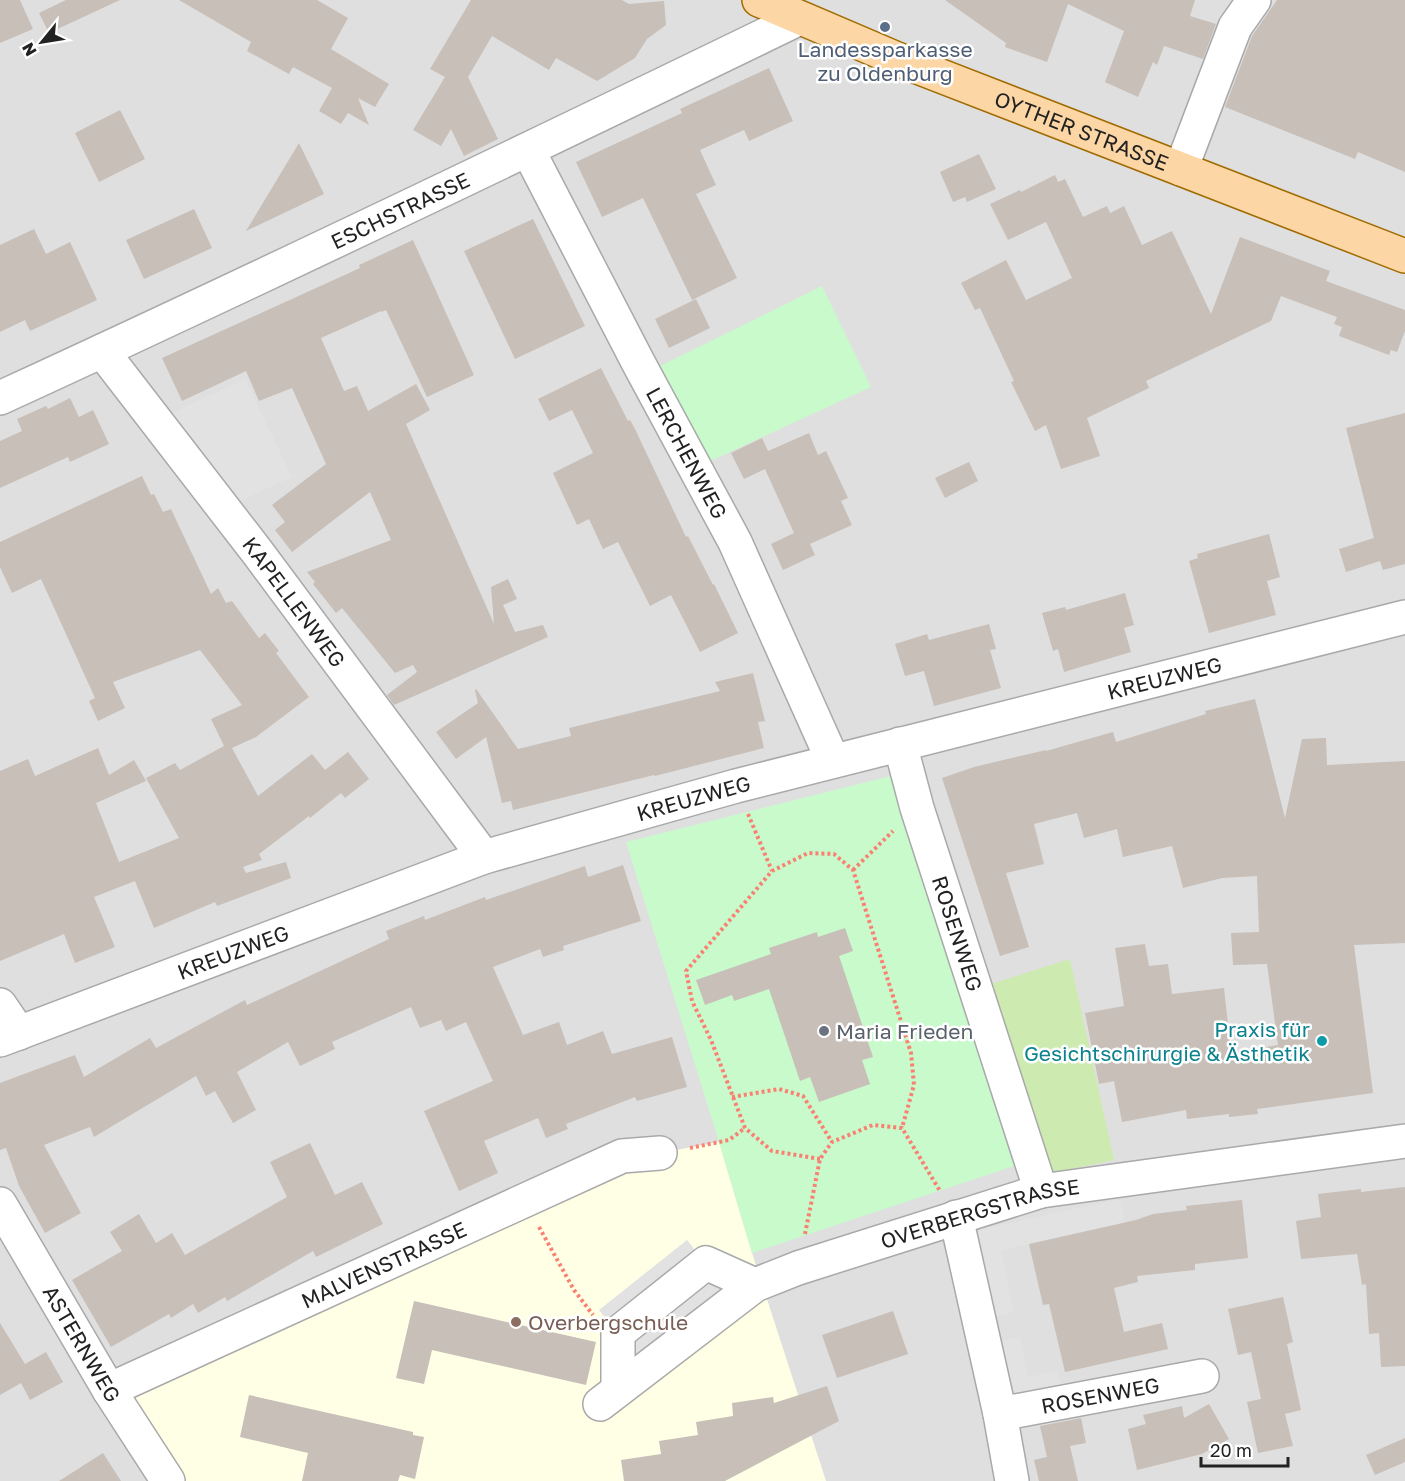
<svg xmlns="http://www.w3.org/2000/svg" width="1405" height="1481" viewBox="0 0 1405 1481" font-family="'Golos Text',sans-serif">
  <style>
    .residential { fill: #e0dfdf }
    .education { fill: #ffffe5 }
    .grass { fill: #cdebb0 }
    .park { fill: #c8facc }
    .parking { fill: #e2e2e2 }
    .building { fill: #c7bfb8 }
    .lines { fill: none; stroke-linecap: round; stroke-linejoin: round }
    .minor-casing { stroke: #a9a9a9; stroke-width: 36 }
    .major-casing { stroke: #a06b00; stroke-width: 36 }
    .path { stroke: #fa8072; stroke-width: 4; stroke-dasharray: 3 3; stroke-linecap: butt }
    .minor { stroke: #fff; stroke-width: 33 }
    .major { stroke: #fcd6a4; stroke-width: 33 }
    .service-dot { fill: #5c6f8a; stroke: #fff; stroke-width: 2 }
    .worship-dot { fill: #6b7280; stroke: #fff; stroke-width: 2 }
    .culture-dot { fill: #0f9aa8; stroke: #fff; stroke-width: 2 }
    .education-dot { fill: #8d6e63; stroke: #fff; stroke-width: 2 }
    .labels { text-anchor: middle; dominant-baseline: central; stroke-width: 5; stroke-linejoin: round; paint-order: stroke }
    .service-label { font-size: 21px; fill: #4e5e75; stroke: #fff }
    .street-label { font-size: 21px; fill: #222; stroke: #fff }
    .culture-label { font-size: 21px; fill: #0d838f; stroke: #fff; text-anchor: end }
    .worship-label { font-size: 21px; fill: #5b616d; stroke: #fff; text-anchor: start }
    .education-label { font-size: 21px; fill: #785e54; stroke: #fff; text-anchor: start }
  </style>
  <rect width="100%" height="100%" fill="#f2efe9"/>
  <path class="residential" d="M0,0h1405v1481h-1405z"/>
  <path class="education" d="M719,1142l33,111 74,228h-658l-59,-91 551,-237z"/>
  <path class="grass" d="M1070,959l44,201 -62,13 -61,-189z"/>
  <path class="park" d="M822,286l49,101 -165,76 -50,-95z
    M891,776l123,390 -262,87 -33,-111 -93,-300z"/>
  <path class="parking" d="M245,379l47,98 -68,31 -69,-87z
    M1120,1199l5,24 -124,27 13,62 -23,6 -19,-87z
    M687,1240l37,46 -88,70 -37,-46z
    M1020,1337l8,40 29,-6 5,21 -52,11 -13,-60z"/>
  <path class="building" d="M0,0h20l13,29 -33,14z
    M66,0h54l-71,33 -10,-20z
    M179,0h138l31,18 -17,31 58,35 -14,23 -17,-9 11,27 -21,-12 -7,11 -22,-13 13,-23 -39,-21 -4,7 -42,-23 4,-9z
    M471,0h151l7,4 35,-3 2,24 -19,14 -12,19 -38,23 -41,-23 -7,12 -57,-34 -24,41 30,62 -34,17 -13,-27 -10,17 -28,-16 32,-53 -15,-8z
    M945,0h250l-5,16 26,8 -13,35 -39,-13 -7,19 -4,-3 -15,35 -33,-15 19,-51 -56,-27 -21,58 -42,-15 1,-4z
    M1277,0h128v172l-47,-20 -3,7 -130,-52 27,-71z
    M769,68l24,53 -44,20 -5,-11 -44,20 16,35 -20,9 41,84 -45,22 -49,-102 -41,19 -26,-55 106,-49 -2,-4z
    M120,110l25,49 -46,23 -24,-49z
    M299,143l25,51 -78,37z
    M979,154l17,35 -29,13 -2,-5 -12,5 -13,-30z
    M1055,175l3,7 7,-3 18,38 24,-11 3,7 14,-7 18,39 30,-14 39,83 29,-77 90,34 -4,10 79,29v21l-8,21 -6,-2 -2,5 -50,-19 3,-9 -8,-3 3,-7 -56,-21 -10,25 -125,60 3,7 -62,30 13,38 -39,13 -15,-44 -11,6 -24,-49 3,-1 -34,-73 -5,2 -14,-27 45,-23 20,40 46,-22 -26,-56 -38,18 -18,-36 30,-14 1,2z
    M194,209l18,39 -68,31 -18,-39z
    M533,219l52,107 -70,33 -51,-108z
    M34,229l12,25 24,-12 27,58 -67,31 -5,-11 -25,12v-87z
    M413,240l61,135 -47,22 -41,-87 -5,2v-1l-60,27 23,53 13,-5 11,25 48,-27 14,26 -24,14 88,200 -3,-37 17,-8 9,20 -14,6 12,27 28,-7 5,12 -154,68 -7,-10 30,-23 -4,-7 -18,8 -53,-65 -6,5 -23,-29 2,-2 -8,-10 84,-32 -21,-48 -78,60 -17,-22 10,-8 -13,-17 54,-41 -34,-76 -33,13 -13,-30 -64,30 -20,-43 198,-90 -1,-3z
    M696,299l14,29 -41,20 -14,-29z
    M601,368l27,53 2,-1 5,9 51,108 2,-1 25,49 1,-1 24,49 -38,19 -29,-57 -21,11 -32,-64 -15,7 -14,-30 -12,6 -24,-52 40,-20 -21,-43 -23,11 -11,-22z
    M70,398l9,19 14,-7 16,34 -39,18 -2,-5 -68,31v-47l22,-10 -5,-12 29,-13 2,3z
    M1405,413v151l-22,6 -3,-9 -34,11 -7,-23 35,-11 -28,-110z
    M809,433l9,22 8,-4 22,47 -7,3 11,24 -42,19 5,11 -32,15 -12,-26 23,-11 -29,-64 -21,10 -13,-26 31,-15 6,13z
    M969,462l9,19 -33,17 -10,-20z
    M142,476l9,19 3,-1 9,18 8,-3 40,85 7,-6 8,15 6,-2 27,37 6,-5 14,18 -3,2 33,44 -53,40 -24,11 26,48 54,-42 13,16 23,-18 21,27 -24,19 -4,-5 -31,25 -1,-2 -50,38 3,6 -19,7 3,6 40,-11 5,16 -74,28 -2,-4 -61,26 -19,-47 -41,16 21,50 -40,16 -11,-29 -64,27v-190l28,-12 7,17 63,-28 11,27 25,-15 12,21 -50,22 23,59 60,-24 -33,-60 29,-15 5,7 44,-24 -13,-27 31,-14 -42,-55 -87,32 12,26 -27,13 -9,-20 6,-3 -54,-119 -29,14 -12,-26v-25z
    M1269,534l11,43 -13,4 9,34 -67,18 -20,-72 9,-3 -1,-4z
    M1125,593l9,32 -10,3 7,24 -67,20 -6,-23 -5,2 -11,-38 23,-6 1,3z
    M989,624l7,25 -6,1 11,38 -67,18 -10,-35 -19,5 -10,-32 32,-10 2,6z
    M753,673l12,48 -7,1 6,26 -109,28 -1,-1 -141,35 -2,-9 -9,2 -16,-66 -30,22 -20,-27 42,-29 -3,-13 1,-1 42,60 53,-13 -2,-8 151,-37 -5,-9z
    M1255,699l30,119 17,-79 24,-1 1,27 78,-4v182l-51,2 19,148 -116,16 1,5 -29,3v-3l-42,5 -1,-9 -64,12 -8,-41 -15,3 -14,-71 39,-7 -9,-58 30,-4 4,22 19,-2 4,30 52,-6 7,64 47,-7 -11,-81 -34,1 -2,-32 28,-1 -2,-56 -35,2 -39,10 -11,-42 -49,11 -6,-28 -33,9 -7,-25 -43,11 10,40 -38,9 23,74 -29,9 -58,-178 32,-11 72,-17v1l67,-19 3,10 90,-28 -1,-3z
    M623,865l18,56 -78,25 1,4 -21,7 -3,-8 -47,18 30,68 36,-13 8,23 36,-14 9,23 60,-17 15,50 -50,14 -2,-4 -69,27 2,5 -22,9 -8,-20 -54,23 14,32 -39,18 -35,-80 69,-30 -27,-59 -20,9 -5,-11 -21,8 -9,-21 -79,35 3,7 -35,17 -12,-24 -51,30 19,38 -23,13 -18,-32 -9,5 -10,-20 -102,61 -4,-10 -46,18 37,68 -36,20 -26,-47 -13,-38 -6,2v-67l75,-28 9,22 66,-39 6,10 89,-48 2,5 142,-66 -3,-8 38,-15 1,4 60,-23 1,3 99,-34 3,11z
    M845,928l8,23 -14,5 34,101 -11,3 8,24 -51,18 -9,-25 -10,4 -31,-92 -35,12 -2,-6 -27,10 -9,-25 75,-26 -2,-6 48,-16 1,5z
    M310,1143l25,52 27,-13 21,42 -67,33 -3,-6 -86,50 -2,-4 -27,16 -5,-9 -22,14 -2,-4 -58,33 -39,-67 50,-29 -12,-19 29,-18 17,29 16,-10 13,22 102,-58 -17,-35z
    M1405,1187v179l-24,1 -2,-34 -10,1 -3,-50 -4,1 -5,-31 -56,5 -5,-38 25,-4 -3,-23 43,-5v3z
    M1242,1200l6,58 -53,6v6l-58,6 1,6 -24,6 10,44 38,-9 6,26 -103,23 -16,-68 -6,1 -14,-61 107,-24 17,-6 34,-4 -1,-4z
    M1283,1297l10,45 -6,2 14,66 -16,4 8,32 -35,7 -11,-51 14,-3 -10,-47 -13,3 -10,-46z
    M414,1301l182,41 -10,43 -154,-35 -8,34 -28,-6z
    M893,1311l15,43 -71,24 -15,-43z
    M0,1323l25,41 21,-12 17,30 -33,18 -9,-17 -21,12z
    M827,1386l12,35 -114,60h-101l-3,-21 40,-6 -2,-13 39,-6 -2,-13 37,-6 -1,-13 41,-6 1,6z
    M249,1395l164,37v3l11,2 -9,42 -15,-4 -2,6h-96l6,-28 -68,-16z
    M1209,1404l20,35 -27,15 -65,16 -9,-41 18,-5 -3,-9 39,-9 2,12z
    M1081,1418l5,25 -16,3 8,35h-39l-5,-21 13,-3 -7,-31z
    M1405,1438v24l-30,13 -9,-20z
    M103,1453l18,28h-62z"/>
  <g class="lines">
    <g class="minor-casing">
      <g id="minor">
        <path id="s1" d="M528,150l111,214 96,178 98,219"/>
        <path d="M1181,169l54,-142 19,-27"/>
        <path id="s2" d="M102,351l156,202 226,304"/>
        <path id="s3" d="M0,398c268,-123 534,-251 800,-380"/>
        <path id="s4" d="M900,744l17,64 124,383"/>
        <path d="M0,1005l19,28"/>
        <path id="s5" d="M0,1040l484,-183 252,-71 669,-169"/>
        <path id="s6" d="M0,1204l109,186 59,91"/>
        <path d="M956,1217l44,197 12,67"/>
        <path id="s7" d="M109,1390l513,-234 38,-3"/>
        <path d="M618,1390v-57l88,-70 49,22"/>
        <path id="s8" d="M600,1404l155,-119 43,-17 243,-77 364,-50"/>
        <path id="s9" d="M1000,1414l202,-38"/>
      </g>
    </g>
    <g class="major-casing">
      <g id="major">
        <path id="s10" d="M759,0l138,59 508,197"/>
      </g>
    </g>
    <path class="path" d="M748,814l24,57
      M853,870l40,-39
      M732,1097l47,-8 24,7 29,46
      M690,1148l39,-8 16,-12
      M820,1159l-48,-8 -27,-23 -34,-88 -19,-39 -6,-30 86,-100 36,-18 26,1 19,16 58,183 3,32 -12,43
      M539,1227l35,63 19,25
      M805,1234l15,-75 12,-17 41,-17 29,3 38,63"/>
    <use href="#minor" class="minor"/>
    <use href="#major" class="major"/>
  </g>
  <circle class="service-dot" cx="885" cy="27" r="6"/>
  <circle class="worship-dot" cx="824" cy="1031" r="6"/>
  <circle class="culture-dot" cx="1322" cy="1041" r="6"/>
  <circle class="education-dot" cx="516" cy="1322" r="6"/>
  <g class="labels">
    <g class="service-label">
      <text x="885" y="49">Landessparkasse<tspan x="885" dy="24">zu Oldenburg</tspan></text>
    </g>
    <g class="street-label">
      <text stroke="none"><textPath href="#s10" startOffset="348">OYTHER STRASSE</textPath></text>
      <text stroke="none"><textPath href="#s3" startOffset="442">ESCHSTRASSE</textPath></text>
      <text stroke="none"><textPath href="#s1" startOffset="342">LERCHENWEG</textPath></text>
      <text stroke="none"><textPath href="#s2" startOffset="316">KAPELLENWEG</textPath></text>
      <text stroke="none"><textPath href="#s5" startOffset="1221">KREUZWEG</textPath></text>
      <text stroke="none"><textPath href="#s5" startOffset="735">KREUZWEG</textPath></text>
      <text stroke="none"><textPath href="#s4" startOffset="198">ROSENWEG</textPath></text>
      <text stroke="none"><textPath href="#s5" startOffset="249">KREUZWEG</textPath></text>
      <text stroke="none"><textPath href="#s8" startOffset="432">OVERBERGSTRASSE</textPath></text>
      <text stroke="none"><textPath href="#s7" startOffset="302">MALVENSTRASSE</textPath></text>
      <text stroke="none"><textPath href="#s6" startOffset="162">ASTERNWEG</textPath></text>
      <text stroke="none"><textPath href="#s9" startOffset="102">ROSENWEG</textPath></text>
    </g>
    <g class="culture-label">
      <text x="1310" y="1029">Praxis für<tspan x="1310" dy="24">Gesichtschirurgie &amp; Ästhetik</tspan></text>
    </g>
    <g class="worship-label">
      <text x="836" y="1031">Maria Frieden</text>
    </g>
    <g class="education-label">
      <text x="528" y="1322">Overbergschule</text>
    </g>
  </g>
  <g transform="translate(42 42) rotate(240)" stroke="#ffffff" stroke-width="4.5" paint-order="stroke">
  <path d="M0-4.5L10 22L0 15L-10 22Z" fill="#222222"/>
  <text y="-9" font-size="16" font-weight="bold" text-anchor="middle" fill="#222222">N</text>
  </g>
  <path d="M1201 1457v9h87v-9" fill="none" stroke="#222222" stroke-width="3"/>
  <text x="1210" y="1457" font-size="18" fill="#222222" stroke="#ffffff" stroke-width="4.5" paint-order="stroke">20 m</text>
</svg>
